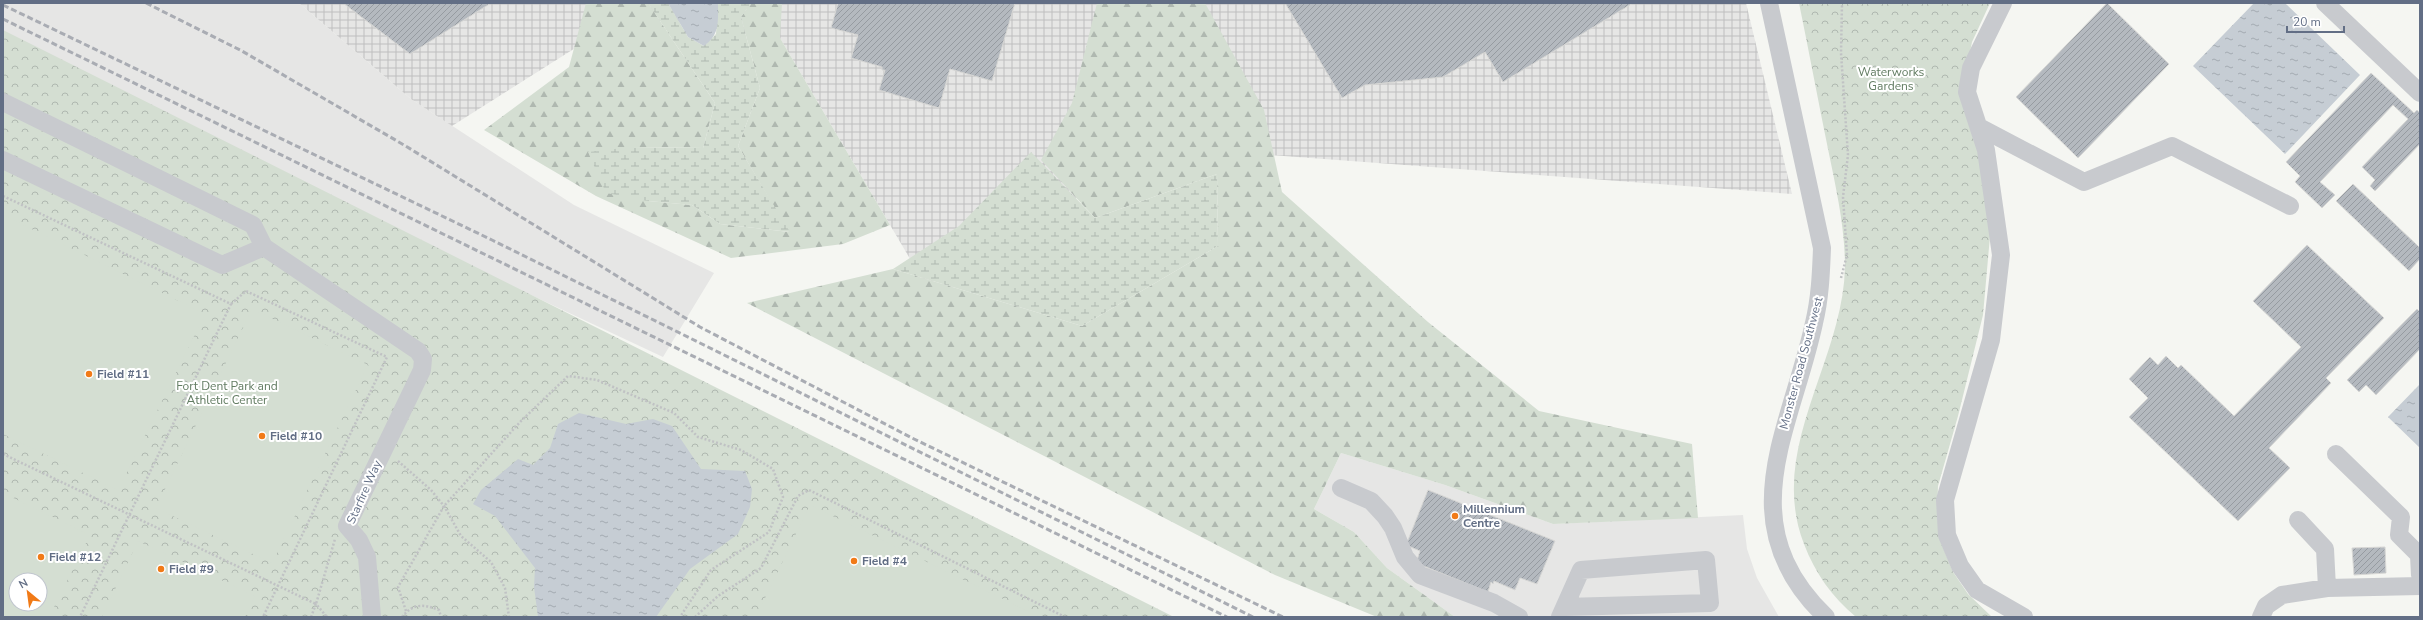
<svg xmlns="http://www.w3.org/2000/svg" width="2423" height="620" viewBox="0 0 2423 620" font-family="'Nunito Sans',sans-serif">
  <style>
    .built { fill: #e6e6e5 }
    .industrial { fill: url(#industrial-grid) }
    .forest { fill: url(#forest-firs) }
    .wetland { fill: url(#wetland-marsh) }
    .park { fill: url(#park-crowns); fill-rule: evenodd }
    .pitch { fill: #d4ded2; fill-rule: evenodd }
    .water { fill: url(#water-ripples) }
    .building { fill: url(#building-hatch); stroke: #d7d7d5 }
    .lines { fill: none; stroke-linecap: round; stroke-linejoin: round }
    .path { stroke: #c0c2c4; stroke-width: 2.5; stroke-dasharray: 2 2; stroke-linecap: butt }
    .minor { stroke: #c8cace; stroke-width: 18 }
    .rail { stroke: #a9acb3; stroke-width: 3; stroke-dasharray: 6 3; stroke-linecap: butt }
    .poi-dot { fill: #f17a17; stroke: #fff; stroke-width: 1.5 }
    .labels { text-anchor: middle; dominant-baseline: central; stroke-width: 4; stroke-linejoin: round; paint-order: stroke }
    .park-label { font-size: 12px; fill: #627c62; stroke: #fff }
    .street-label { font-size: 12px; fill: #626e85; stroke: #fff }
    .poi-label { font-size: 12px; font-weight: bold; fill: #626e85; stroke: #fff; text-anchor: start }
  </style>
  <defs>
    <pattern id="industrial-grid" width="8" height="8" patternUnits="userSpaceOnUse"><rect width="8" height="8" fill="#e6e6e5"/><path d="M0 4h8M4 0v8" fill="none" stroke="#bebfbf"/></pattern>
    <pattern id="forest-firs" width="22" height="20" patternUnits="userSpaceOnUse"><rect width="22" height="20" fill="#d4ded2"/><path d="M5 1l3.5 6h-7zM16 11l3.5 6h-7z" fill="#afb8b0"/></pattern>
    <pattern id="wetland-marsh" width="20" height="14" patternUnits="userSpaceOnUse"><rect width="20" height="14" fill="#d4ded2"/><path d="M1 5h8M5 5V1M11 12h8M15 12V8" fill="none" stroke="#afb8b0"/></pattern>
    <pattern id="park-crowns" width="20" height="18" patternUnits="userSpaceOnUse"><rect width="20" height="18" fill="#d4ded2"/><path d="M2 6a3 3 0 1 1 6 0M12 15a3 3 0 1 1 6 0" fill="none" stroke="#afb8b0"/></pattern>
    <pattern id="water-ripples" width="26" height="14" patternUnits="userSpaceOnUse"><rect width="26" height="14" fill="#c6cdd4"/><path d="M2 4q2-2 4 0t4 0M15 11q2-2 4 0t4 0" fill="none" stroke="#a4abb2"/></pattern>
    <pattern id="building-hatch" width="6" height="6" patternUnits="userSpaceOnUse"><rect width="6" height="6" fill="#b4b9bf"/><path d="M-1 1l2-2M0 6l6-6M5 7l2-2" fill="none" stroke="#969ba1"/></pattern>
  </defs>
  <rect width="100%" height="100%" fill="#f5f6f2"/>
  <path class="built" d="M3,3h296l112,96 163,106 140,68 -51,84 -660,-310z
    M1341,453l104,32 108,39 190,-9 4,34 10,29 22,39h-324l-68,-49 -33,-36 -40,-23z"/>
  <path class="industrial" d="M299,3h1447l46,191 -628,-47 -238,139 -146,-248 -154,-22 -174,110 -41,-27z"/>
  <path class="forest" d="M586,3h62l67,100 -12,45 -71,-1 16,54 44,4 28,19 69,8 -51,-86 22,-58 -19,-71 10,-14h31l-2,35 110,187 -47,19 -112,14 -135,-62 -112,-66 85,-63z
    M1097,3h108l59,107 18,82 146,130 111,89 153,33 6,74 -145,6 -108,-39 -104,-32 -27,56 40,23 33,36 68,49h-78l-102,-42 -528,-272 146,-34 189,57 136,-80 -1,-72 -122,44 -54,-58 31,-57z"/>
  <path class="wetland" d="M648,3h20l20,34 16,9 12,-12 2,-31h33l-10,14 19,71 -22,58 52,86 -70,-8 -28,-19 -44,-4 -42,-8 -18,-41 44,-5 71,1 12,-45z
    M1031,152l64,66 122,-44 1,72 -136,80 -189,-57 66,-43z"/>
  <path class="park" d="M1799,3h191l-18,39 -3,15 22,168 -8,90 -25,101 -20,70 -1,30 5,29 11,27 15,22 24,23h-136c-24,-20 -41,-44 -52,-73 -37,-95 39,-182 41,-277 0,-40 -9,-79 -17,-118 -10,-49 -19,-97 -29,-146z
    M3,30l1171,587h-1171zM16,580h24v24h-24z"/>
  <path class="pitch" d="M3,215l202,99 -87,176 -115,-56z
    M252,309l116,56 -96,198 -116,-55z
    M3,493l87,42 -41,82h-46zM16,580h24v24h-24z
    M810,505l230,112h-284z
    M138,541l117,55 -10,21h-143z"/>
  <path class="water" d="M668,3h50c0,18 2,32 -14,43l-16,-9z
    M2254,3h31l75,72 -75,79 -92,-88z
    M2420,384v64l-32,-31z
    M579,413l47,11 27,-5 19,7 29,43 44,2 7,18 -2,18 -12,27 -48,35 -34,48h-118l-4,-30 1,-19 -40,-52 -22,-12 8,-14 37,-31 15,6 17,-17 8,-24z"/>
  <path class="building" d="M343,3h148l-81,51z
    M838,3h177l-23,78 -42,-12 -11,39 -60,-18 6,-20h-3v-3l-31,-9 7,-23 -27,-7z
    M1285,3h348l-130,79 -18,-30 -42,25 -78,8 -23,13z
    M2107,3l62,61 -91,94 -62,-61z
    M2371,73l43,40 3,-3 3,3v31l-45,47 -5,-5 5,-6 -13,-13 46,-48 -15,-14 -73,77 15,13 -13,13 -27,-26 5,-6 -14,-14z
    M2353,184l67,64v11l-11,12 -73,-70z
    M2307,245l77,73 -58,60 5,5 -62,65 21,20 -52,53 -109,-104 19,-19 -19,-19 21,-22 8,8 8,-9 12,12 3,-3 53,51 67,-69 -48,-46z
    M2417,309l3,3v37l-44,46 -10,-10 -7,7 -12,-12z
    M1428,490l127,51 -18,43 -17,-6 -5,12 -21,-9 -1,3 -2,-2 -3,10 -72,-29 4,-12 -14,-6z
    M2385,547l1,26 -32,2 -2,-27z"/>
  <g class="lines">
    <path class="path" d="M3,196l228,108 -151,313
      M1841,278l6,-23 -4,-58 5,-42 -7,-102 1,-50
      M231,304l15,-13 141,66 -124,260
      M3,454l313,150 19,-65
      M398,461l33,29 13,16 17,30 30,26 14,26 4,29
      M406,611l-8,-24 46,-81 77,-85 47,-45 29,4 77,33 24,24 43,13 32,19 10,28 -14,35 -58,38 -31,47
      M311,617l5,-13 11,13
      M402,617c11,-14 22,-13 37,-7l2,7
      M695,617l23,-21 43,-28 37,-72 11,-6 256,127"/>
    <path class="minor" d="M1769,3l53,245c-1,26 -2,50 -8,75 -23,107 -86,200 12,294
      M2003,3l-32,65 -4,24 19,58 15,105 -10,85 -46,160 2,35 13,31 17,24 47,27
      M2325,3l95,90
      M3,102l250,123 11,22 154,104 5,8 -1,11 -75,156 12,14 8,17 5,60
      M1979,127l105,55 88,-36 118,60
      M3,160l219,105 42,-18
      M2336,454l65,63 -2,18 20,20 1,20
      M1341,488l30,13 14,15 8,12 12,29 15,18 74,28 25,14
      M2298,520l27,29 2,39
      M1560,617l21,-47 125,-10 4,43 -145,4
      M2261,617l5,-11 16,-11 45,-7 93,-2"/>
    <path class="rail" d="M146,3l96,48 162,94 296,182 212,111 371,179
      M3,5l489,235 761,377
      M3,19l1224,598"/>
  </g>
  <g class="poi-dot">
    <circle cx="89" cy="374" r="4"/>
    <circle cx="262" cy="436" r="4"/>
    <circle cx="1455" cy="516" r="4"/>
    <circle cx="41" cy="557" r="4"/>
    <circle cx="854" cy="561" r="4"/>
    <circle cx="161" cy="569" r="4"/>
  </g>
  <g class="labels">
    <g class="park-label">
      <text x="1891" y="72">Waterworks<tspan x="1891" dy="14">Gardens</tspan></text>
      <text x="227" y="386">Fort Dent Park and<tspan x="227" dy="14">Athletic Center</tspan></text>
    </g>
    <g class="street-label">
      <text transform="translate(1801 363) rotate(-75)">Monster Road Southwest</text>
      <text transform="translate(364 492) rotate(-66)">Starfire Way</text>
    </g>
    <g class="poi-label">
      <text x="97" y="374">Field #11</text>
      <text x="270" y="436">Field #10</text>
      <text x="1463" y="509">Millennium<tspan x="1463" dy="14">Centre</tspan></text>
      <text x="49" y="557">Field #12</text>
      <text x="862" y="561">Field #4</text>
      <text x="169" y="569">Field #9</text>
    </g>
  </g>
  <rect width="2423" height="620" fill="none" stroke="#626e85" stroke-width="8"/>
  <g transform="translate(28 592) rotate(331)"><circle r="19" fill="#ffffff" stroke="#c0c5ce"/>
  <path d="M0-3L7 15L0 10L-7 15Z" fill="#f17a17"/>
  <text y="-6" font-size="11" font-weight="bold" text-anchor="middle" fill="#626e85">N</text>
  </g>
  <path d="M2287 26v6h57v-6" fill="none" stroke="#626e85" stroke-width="2"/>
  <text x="2293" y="26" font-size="12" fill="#626e85" stroke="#ffffff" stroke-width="3" paint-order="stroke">20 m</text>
</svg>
